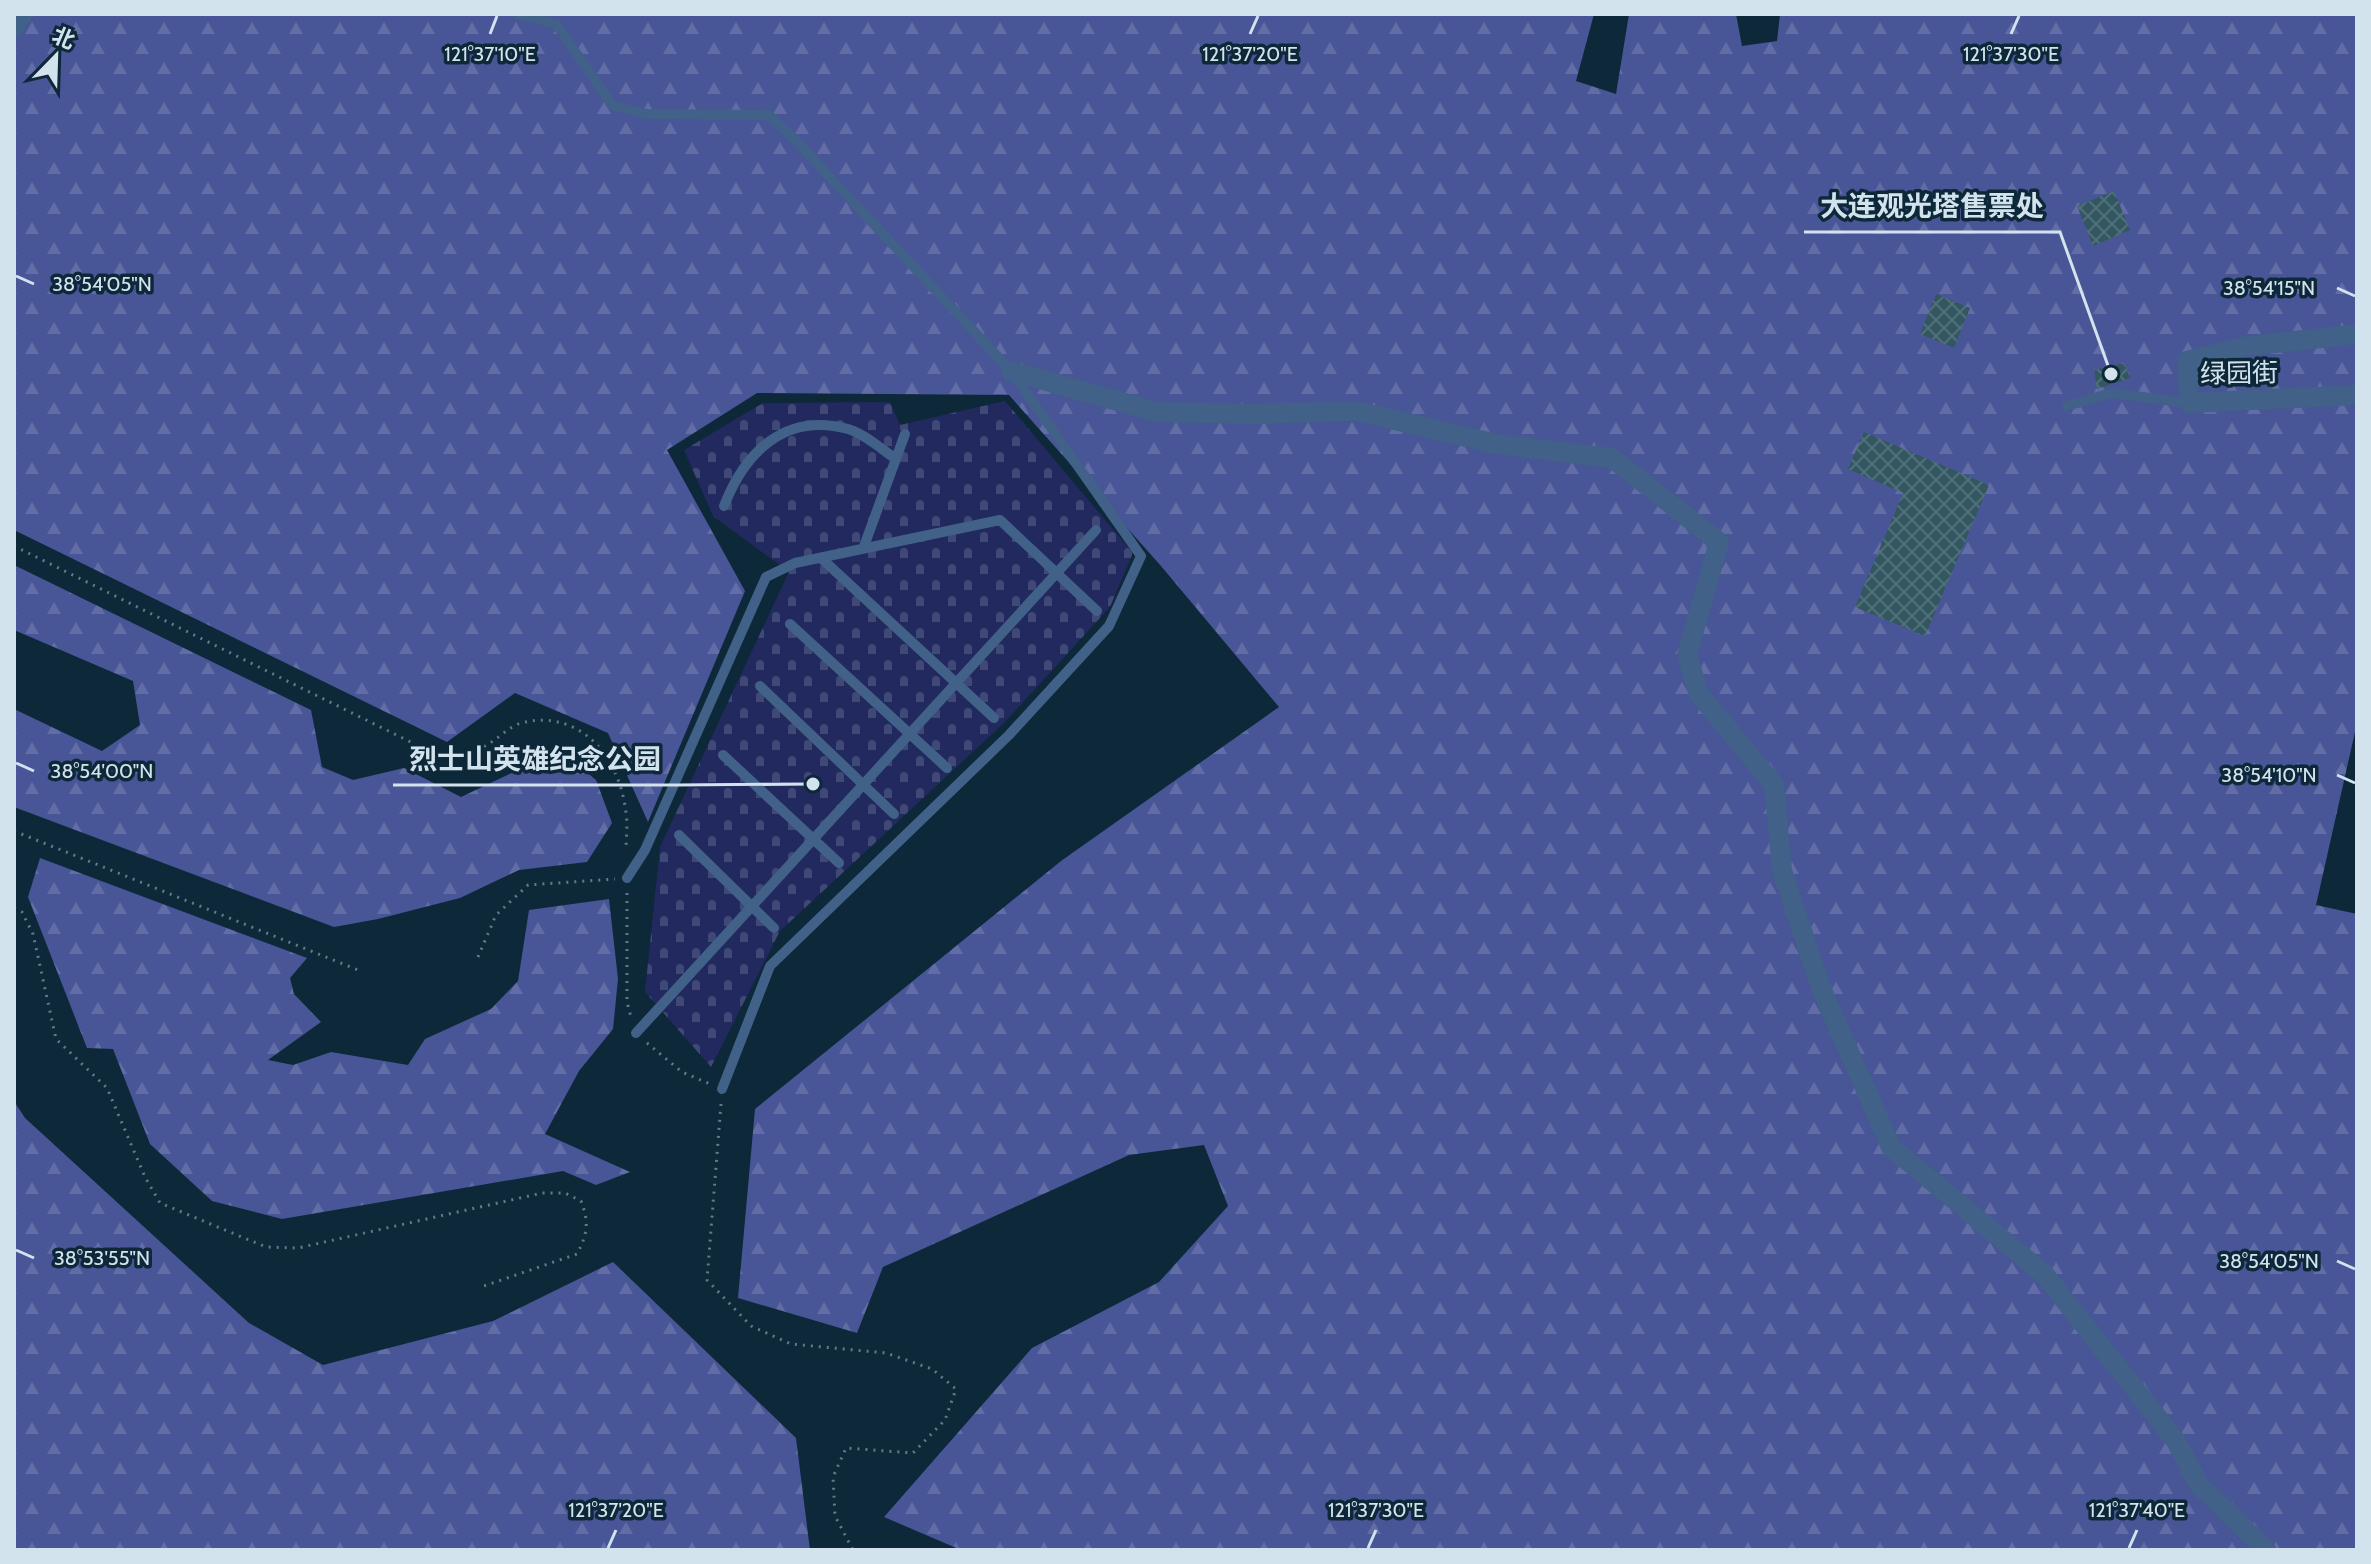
<svg xmlns="http://www.w3.org/2000/svg" width="2371" height="1564" viewBox="0 0 2371 1564" font-family="Cabin,'Noto Sans SC',sans-serif">
  <style>
    .forest { fill: url(#forest-firs) }
    .cemetery { fill: url(#cemetery-stones) }
    .building { fill: url(#building-cross-hatch) }
    .lines { fill: none; stroke-linecap: round; stroke-linejoin: round }
    .path { stroke: #647a88; stroke-width: 3; stroke-dasharray: 2 6; stroke-linecap: butt }
    .lane { stroke: #416189; stroke-width: 10 }
    .street { stroke: #416189; stroke-width: 20 }
    .ticks { fill: none; stroke: #d3e3ee; stroke-width: 3 }
    .labels { text-anchor: middle; dominant-baseline: central; stroke-width: 7; stroke-linejoin: round; paint-order: stroke }
    .street-label { font-size: 26px; fill: #d3e3ee; stroke: #0d2838 }
    .ticks-label { font-size: 20px; text-anchor: middle; fill: #d3e3ee; stroke: #0d2838; stroke-width: 7; stroke-linejoin: round; paint-order: stroke }
    .leader { fill: none; stroke: #d3e3ee; stroke-width: 3 }
    .callout-dot { fill: #d3e3ee; stroke: #0d2838; stroke-width: 3 }
    .callout-label { font-size: 28px; text-anchor: middle; font-weight: bold; fill: #d3e3ee; stroke: #0d2838; stroke-width: 7; stroke-linejoin: round; paint-order: stroke }
  </style>
  <defs>
    <pattern id="forest-firs" width="22" height="20" patternUnits="userSpaceOnUse" patternTransform="scale(2)"><rect width="22" height="20" fill="#485597"/><path d="M5 1l3.5 6h-7zM16 11l3.5 6h-7z" fill="#626da6"/></pattern>
    <pattern id="cemetery-stones" width="16" height="16" patternUnits="userSpaceOnUse" patternTransform="scale(2)"><rect width="16" height="16" fill="#21295e"/><path d="M2 7V4a2 2 0 0 1 4 0v3zM10 15v-3a2 2 0 0 1 4 0v3z" fill="#404875"/></pattern>
    <pattern id="building-cross-hatch" width="8" height="8" patternUnits="userSpaceOnUse" patternTransform="scale(2)"><rect width="8" height="8" fill="#335761"/><path d="M0 0l8 8M0 8l8-8" fill="none" stroke="#506f78"/></pattern>
  </defs>
  <rect width="100%" height="100%" fill="#0d2838"/>
  <path class="forest" d="M14,14h1580l-18,67 40,13 13,-80h107l6,32 35,-5 3,-27h577v709l-41,182 41,9v636h-1396l-77,-33 148,-169 127,-66 69,-76 -24,-61 -75,10 -246,112 -26,66 -119,-35 17,-189 306,-248 218,-154 -118,-141 -152,-171 -252,-2 -90,57 78,141 -97,231 -40,-89 -93,-40 -68,49 -433,-212z
    M14,565l297,145 11,57 31,13 51,-12 57,29 99,-47 36,30 16,43 -25,39 -68,8 -59,28 -82,21 -44,8 -320,-120v-98l88,42 38,-26 -7,-44 -119,-51z
    M40,858l267,100 -17,20 4,16 27,28 -53,38 25,5 38,-13 77,13 17,-26 66,-30 27,-28 11,-71 80,-11 9,80 -5,50 -34,42 -34,63 85,38 -34,13 -33,-14 -281,48 -70,-18 -62,-57 -37,-95 -26,-1 -59,-151z
    M14,1101l11,17 224,205 74,42 170,-44 120,-59 183,176 14,112h-796z"/>
  <path class="cemetery" d="M1005,401l128,152 -23,54 -105,115 -225,209 -69,136 -66,-75 15,-145 129,-275 -76,-56 -29,-66 79,-47 127,-1 10,23z"/>
  <path class="building" d="M2114,191l16,39 -37,16 -16,-40z
    M1936,294l34,14 -16,40 -34,-14z
    M2124,363l6,15 -33,11 -3,-19z
    M1864,432l125,53 -64,151 -70,-29 48,-114 -55,-24z"/>
  <g class="lines">
    <path class="path" d="M14,546l423,209c18,0 32,-1 48,-9 12,-6 23,-19 36,-23 60,-15 99,35 105,90 2,12 0,25 0,37
      M14,831l344,139
      M627,893v109l4,15
      M14,908l8,4 11,22 23,105 51,49 38,89 15,26 106,44 32,1 244,-55h23l16,8c8,21 7,32 -4,53l-96,33
      M478,957l18,-42 32,-30 87,-6
      M647,1043l35,29 28,12
      M721,1104l-14,176 44,46 40,18 95,9 46,16 24,20 -11,31 -32,33 -67,-5 -13,29 2,39 18,34"/>
    <path class="lane" d="M517,14l39,10 57,82 34,8 122,1 30,29 212,227 130,185 -32,70 -100,109 -239,231 -48,123
      M2067,406l44,-13 78,10
      M724,506c21,-54 61,-94 124,-77 17,5 33,20 48,30
      M863,549l42,-115
      M821,558l173,160
      M790,624l157,144
      M760,686l134,128
      M723,755l116,108
      M679,835l95,93
      M627,878l18,-28 121,-273 29,-14 205,-43 97,91
      M636,1033l460,-503"/>
    <path class="street" d="M14,27l9,-13
      M2357,334l-109,12 -61,15 2,42 168,-8
      M1011,371l146,41 95,2 105,-3 139,33 116,14 107,84 -32,113 12,39 75,91 8,86 39,117 70,159 153,127 132,167 23,44 67,65"/>
  </g>
  <path class="ticks" d="M490,34l7,-18M1250,34l8,-18M2011,34l8,-18M16,276l18,8M2337,288l18,8M16,763l18,8M2337,775l18,8M16,1250l18,8M2337,1261l18,8M608,1548l8,-18M1368,1548l8,-18M2129,1548l8,-18"/>
  <g class="labels">
    <g class="street-label">
      <text transform="translate(2239 373) rotate(-1)">绿园街</text>
    </g>
  </g>
  <g class="ticks-label">
    <text x="490" y="61">121°37'10"E</text>
    <text x="1250" y="61">121°37'20"E</text>
    <text x="2011" y="61">121°37'30"E</text>
    <text x="102" y="291">38°54'05"N</text>
    <text x="2269" y="295">38°54'15"N</text>
    <text x="102" y="778">38°54'00"N</text>
    <text x="2269" y="782">38°54'10"N</text>
    <text x="102" y="1265">38°53'55"N</text>
    <text x="2269" y="1268">38°54'05"N</text>
    <text x="616" y="1517">121°37'20"E</text>
    <text x="1376" y="1517">121°37'30"E</text>
    <text x="2137" y="1517">121°37'40"E</text>
  </g>
  <path class="leader" d="M2111 374L2060 232H1804M813 784L677 785H393"/>
  <g class="callout-dot">
    <circle cx="2111" cy="374" r="8"/>
    <circle cx="813" cy="784" r="8"/>
  </g>
  <g class="callout-label">
    <text x="1932" y="216">大连观光塔售票处</text>
    <text x="535" y="769">烈士山英雄纪念公园</text>
  </g>
  <rect width="2371" height="1564" fill="none" stroke="#d3e3ee" stroke-width="32"/>
  <g transform="translate(56 56) rotate(23)" stroke="#0d2838" stroke-width="6" paint-order="stroke">
  <path d="M0-6L14 30L0 20L-14 30Z" fill="#d3e3ee"/>
  <text y="-12" font-size="22" font-weight="bold" text-anchor="middle" fill="#d3e3ee">北</text>
  </g>
</svg>
